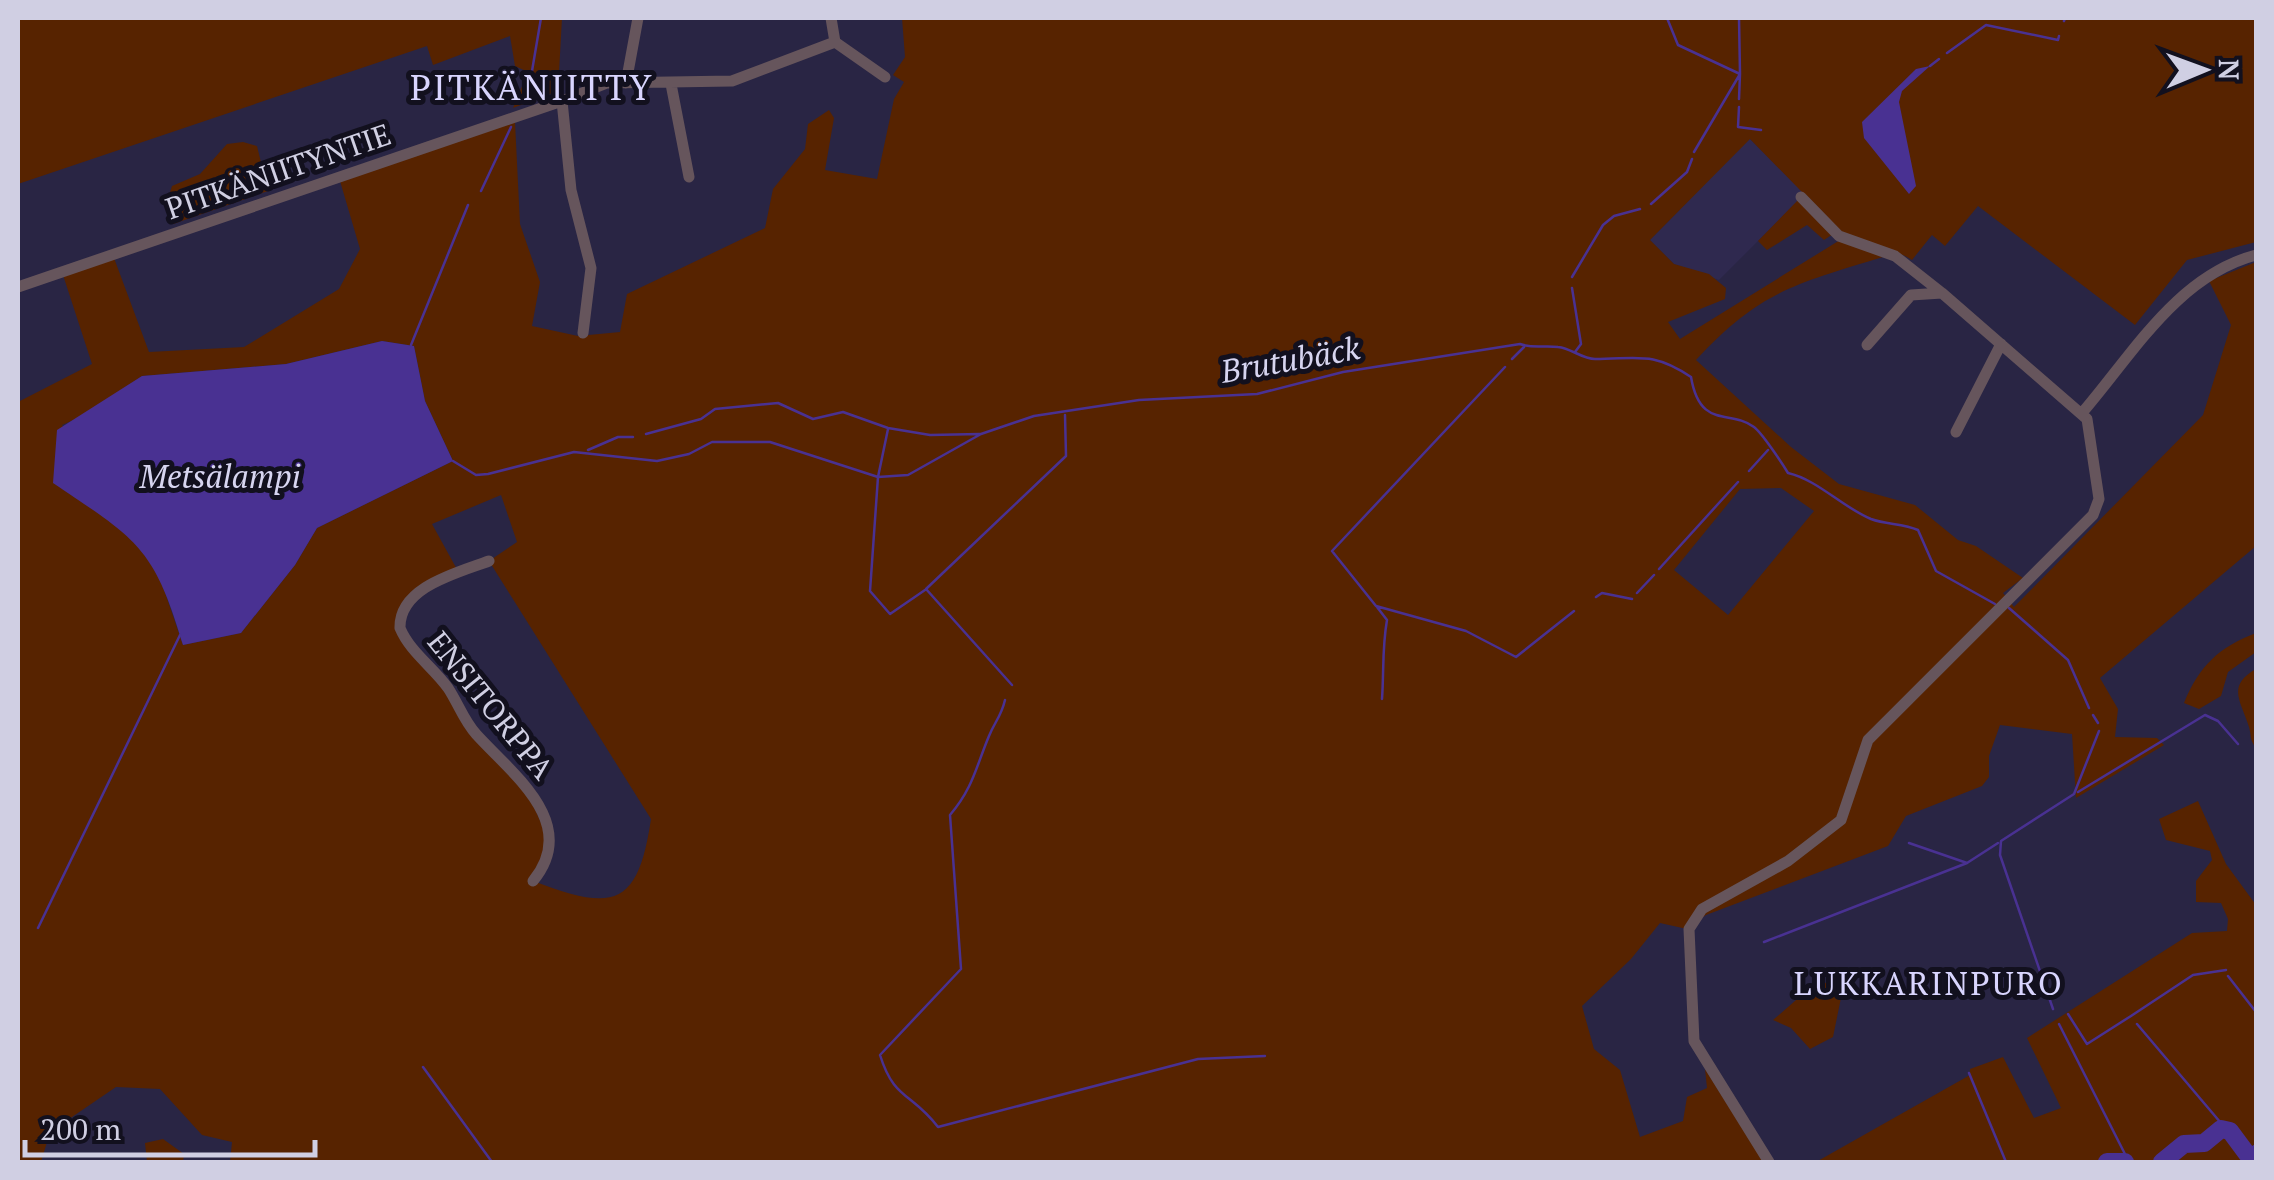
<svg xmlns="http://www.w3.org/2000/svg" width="2274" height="1180" viewBox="0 0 2274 1180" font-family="'PT Serif',serif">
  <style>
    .built { fill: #2f294f }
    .green { fill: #572300; fill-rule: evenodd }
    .water { fill: #493192 }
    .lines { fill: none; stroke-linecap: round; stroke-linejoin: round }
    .stream { stroke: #493192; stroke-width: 2.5 }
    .river { stroke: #493192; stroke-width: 18 }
    .minor { stroke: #66555c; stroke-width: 11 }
    .labels { text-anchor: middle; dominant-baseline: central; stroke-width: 10; stroke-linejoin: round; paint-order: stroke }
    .street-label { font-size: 30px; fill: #d0cfe3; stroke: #12101e }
    .water-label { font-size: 32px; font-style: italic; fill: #d7d5f0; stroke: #12101e }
    .neighbourhood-label { font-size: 32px; letter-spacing: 2.5px; fill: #d9d5fe; stroke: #12101e }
    .quarter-label { font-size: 35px; letter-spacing: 2.5px; fill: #d9d5fe; stroke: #12101e }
  </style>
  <rect width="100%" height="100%" fill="#292544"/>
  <path class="built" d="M1749,138l56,56 -86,86 -45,-16 -24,-24z"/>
  <path class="green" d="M18,18h544l-4,73 -45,17 15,-36 -13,-6 -5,-30 -77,29 -6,-19 -409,138z
    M902,18h1354v224l-69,18 -52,65 -157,-119 -33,40 -13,-11 -20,25c-22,-14 -49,-16 -72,-29l-90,-92 -100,101 24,24 35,10 17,14 -1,11 -57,23 12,17 160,-99 43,17c-88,27 -123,34 -187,103l95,87 48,37 76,21 43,35 18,6 47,32 -20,15 11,14 189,-192 28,-90 -22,-44 47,-19v284l-156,132 18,31 -3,28 42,1 7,7 -88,53 -4,-64 -72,-9 -11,31v21l-7,9 -76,30 -18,30 -182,69 -19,14 -27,-6 -29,36 -49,47 12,43 26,21 20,67 43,-16 4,-24 20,-9 -2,-19 59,93h-1534l2,-20 -30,-7 -42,-46 -44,-2 -66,45 -9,30h-23v-760l74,-38 -29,-89 51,-17 35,94 95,-5 95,-58 21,-40 -20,-68 175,-59 5,102 20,58 -8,44 46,10 42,-4 7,-38 138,-66 8,-39 32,-40 3,-25 21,-14 5,8 -9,52 52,9 17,-80 10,-17 -11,-7 12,-18zM382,341l32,5 11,55 28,60 -136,67 -22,37 -54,68 -58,12 -25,-73 -29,-38 -67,-109 25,-11 55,-38 144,-12zM1781,488l33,23 -86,104 -54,-45 66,-81zM501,495l16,47 -28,19 162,258c-13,88 -37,93 -118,62l15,-43 -28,-62 -54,-56 -67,-97 26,-34 34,-16 -27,-49z
    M243,142l14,4 11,45 -95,33 -7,-19 6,-19 28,-12 27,-30z
    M1798,200l35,34 -9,6 -17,-15 -40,25 -9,-9z
    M2256,633v19l-28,20 -7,24 -22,13 -15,-6c15,-37 35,-56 72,-70z
    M2256,669v79c-7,-10 -4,-10 -7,-21 -8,-26 -23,-41 7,-58z
    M2198,801l28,63 30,41v257h-440l154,-87v-6l33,-12 31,61 27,-10 -34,-70 165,-105 35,-2 1,-12 -7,-16 -25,-1v-21l16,-21 -2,-9 -44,-11 -7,-21z
    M1839,979l4,9 -10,49 -23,12 -19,-21 -18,-8 38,-33z
    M163,1139l21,15 -1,8h-36l-2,-19z"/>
  <path class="water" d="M1930,66l-28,25 -3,11 17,84 -7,8 -45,-56 -2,-16 54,-53z
    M382,341l32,5 11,55 28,60 -136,67 -22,37 -54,68 -58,12c-29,-99 -47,-106 -130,-162l4,-53 85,-54 144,-12z"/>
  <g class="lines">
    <path class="stream" d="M1667,18l11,27 62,29 -1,25
      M2064,21l1,-3
      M1947,53l39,-28 72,15 1,-4
      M1930,66l9,-7
      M521,101l11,-30 9,-53
      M1739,107l-1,20 23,3
      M1694,152l46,-78 -1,-56
      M481,191l30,-64
      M1651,204l36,-32 5,-13
      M1572,277l31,-52 11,-9 26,-7
      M1572,288l9,56 -6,8
      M411,345l57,-140
      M1512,359l12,-12
      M1505,367l-173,184 44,55 90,25 50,26 58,-46
      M888,429l-10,48 -8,114 20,23 35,-24
      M646,434l55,-15 14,-10 63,-6 35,16 30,-7 45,16 42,7 50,-1
      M588,450l30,-13h15
      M453,461l23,14 12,-1 86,-22 83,9 32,-7 23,-12h58l108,35 30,-2 73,-41 53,-18 105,-16 118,-6 86,-22 177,-28c14,5 23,1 38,3 13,1 24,12 37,12 43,0 57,-8 96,18 9,53 39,32 63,50 8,6 28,36 34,46 30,7 54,34 83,46 16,6 32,4 47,11l18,41 59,33
      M1749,471l19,-21
      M1659,569l79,-87
      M1637,593l17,-18
      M1596,597l6,-4 30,6
      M1377,607l10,13c-5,28 -3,51 -5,79
      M2009,608l59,52 21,48
      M1012,685l-86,-96 140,-133 -1,-41
      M1005,700c-4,17 -10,21 -16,36 -13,31 -16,52 -39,79l11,154 -81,86c14,45 31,37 58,72l260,-68 67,-3
      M2093,715l5,8
      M2078,792l127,-77 13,6 20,23
      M1909,843l58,20 31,-20
      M38,928l142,-293
      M1764,942l203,-79
      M2228,976l28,36
      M2053,1009l-53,-154 1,-14 73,-47 25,-63
      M2068,1014l19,30 44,-28
      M2131,1016l62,-41 33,-5
      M2059,1024l70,138
      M2137,1024l89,105
      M423,1067l69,95
      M1969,1073l37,89
      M2248,1150l8,-5"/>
    <path class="river" d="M2107,1162h18
      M2162,1162l22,-18 20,-1 17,-14 9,2 23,31"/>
    <path class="minor" d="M831,18l4,24
      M835,42l50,35
      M626,83l12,-65
      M671,84l18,93
      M562,101l9,89 20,78 -8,65
      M1801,197l38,39 56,20 47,37
      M18,287l544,-186 45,-18 125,-2 103,-39
      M2082,413c51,-59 95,-137 174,-158
      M1956,432l45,-88
      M489,561c-32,12 -90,26 -89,67 10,24 33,39 48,60 10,15 16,33 28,46 35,39 105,89 57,147
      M1769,1162l-75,-121 -5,-112 13,-20 86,-48 53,-41 27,-80 225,-225 6,-16 -12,-80 -145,-126 -31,2 -44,50"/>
  </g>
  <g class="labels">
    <g class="street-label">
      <text transform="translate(278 171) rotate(-19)">PITKÄNIITYNTIE</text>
      <text transform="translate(491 705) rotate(51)">ENSITORPPA</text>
    </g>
    <g class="water-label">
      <text transform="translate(1290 359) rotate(-10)">Brutubäck</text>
      <text x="220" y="476">Metsälampi</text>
    </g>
    <g class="neighbourhood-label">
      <text x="1929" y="983">LUKKARINPURO</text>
    </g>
    <g class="quarter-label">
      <text x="532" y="87">PITKÄNIITTY</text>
    </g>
  </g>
  <rect width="2274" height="1180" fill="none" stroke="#d0cfe3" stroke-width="40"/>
  <g transform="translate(2204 70) rotate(89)" stroke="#12101e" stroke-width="8" paint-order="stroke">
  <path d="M0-8L18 38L0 25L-18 38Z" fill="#d0cfe3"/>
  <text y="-15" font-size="28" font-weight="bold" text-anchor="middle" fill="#d0cfe3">N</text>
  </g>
  <path d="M25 1140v15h290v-15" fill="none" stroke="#d0cfe3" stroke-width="5"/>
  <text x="40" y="1140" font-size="30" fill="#d0cfe3" stroke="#12101e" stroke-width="8" paint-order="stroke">200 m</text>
</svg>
